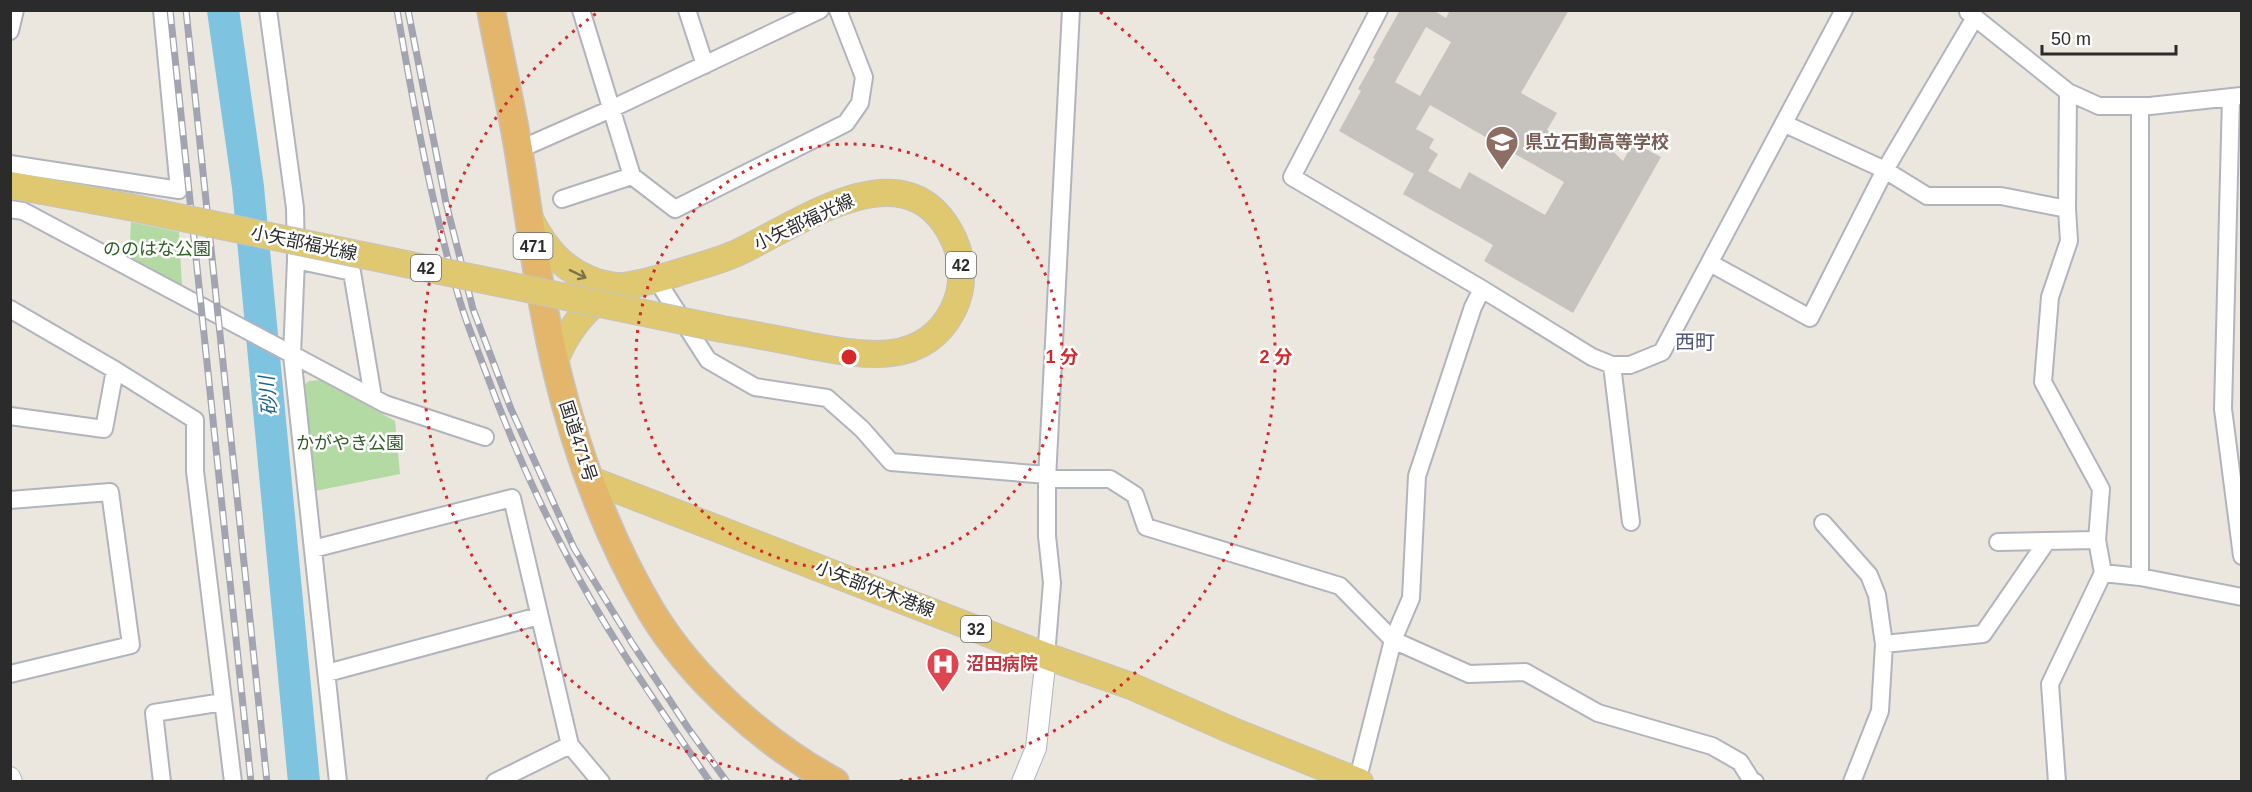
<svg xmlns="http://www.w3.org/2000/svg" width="2252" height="792" viewBox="0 0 2252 792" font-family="Helvetica,'Noto Sans JP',sans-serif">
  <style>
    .green { fill: #b3daa2 }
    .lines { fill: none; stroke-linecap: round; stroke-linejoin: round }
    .river { stroke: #7ec3e0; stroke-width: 32 }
    .building { fill: #c6c3be; fill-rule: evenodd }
    .minor-casing { stroke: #b2b4bd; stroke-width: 20 }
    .tertiary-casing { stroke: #b2b4bd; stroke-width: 22 }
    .primary-casing { stroke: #c4c4c4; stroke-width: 28 }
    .trunk-casing { stroke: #c4c4c4; stroke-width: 30 }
    .minor { stroke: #fff; stroke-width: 16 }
    .tertiary { stroke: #fff; stroke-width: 20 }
    .primary { stroke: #dfc86f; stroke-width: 26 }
    .trunk { stroke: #e4b66c; stroke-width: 27 }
    .rail-casing { stroke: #a2a4b2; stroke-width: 7 }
    .rail { stroke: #fff; stroke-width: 4.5; stroke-dasharray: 14; stroke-linecap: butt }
    .primary-bridge-casing { stroke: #c4c4c4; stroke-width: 28; stroke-linecap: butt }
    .primary-bridge { stroke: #dfc86f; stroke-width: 26 }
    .oneway { stroke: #7c724a }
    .ring { fill: none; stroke: #d62828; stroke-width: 3; stroke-dasharray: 3 6 }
    .labels { text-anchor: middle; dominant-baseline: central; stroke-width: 5; stroke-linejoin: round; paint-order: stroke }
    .shield { fill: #fff; stroke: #6b6b6b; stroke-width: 1.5 }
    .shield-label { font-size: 16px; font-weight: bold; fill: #2b2b2b }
    .education-label { font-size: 18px; font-weight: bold; fill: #785e54; stroke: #fff; text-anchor: start }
    .street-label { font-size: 18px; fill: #2b2b2b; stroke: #fff }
    .park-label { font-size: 18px; fill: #2e5f23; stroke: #fff }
    .health-label { font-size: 18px; font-weight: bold; fill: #be3a42; stroke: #fff; text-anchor: start }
    .neighbourhood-label { font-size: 20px; fill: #505676; stroke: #fff }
    .water-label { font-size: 20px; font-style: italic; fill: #1e628b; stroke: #fff }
    .centre { fill: #d62828; stroke: #fff; stroke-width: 3 }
    .ring-label { font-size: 18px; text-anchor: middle; font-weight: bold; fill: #d62828; stroke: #fff; stroke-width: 5; stroke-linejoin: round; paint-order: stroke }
  </style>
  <rect width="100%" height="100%" fill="#ebe6de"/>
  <path class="green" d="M131,222l48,10 3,54 -53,-26z
    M321,380l74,41 5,53 -85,17 -13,-96 1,-9 6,-5z"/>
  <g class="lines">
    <path class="river" d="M223,10l25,177 56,595"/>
  </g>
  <path class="building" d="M1400,10h33l13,8 4,-8h119l-48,83 36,20 -10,17 36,20 8,-10 8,8 5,-5 19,18 10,-19 28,15 -88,156 -89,-52 9,-16 -90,-51 11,-20 -75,-43 22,-40 -3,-2 17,-30 -2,-1zM1426,27l25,15 -31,54 -25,-14zM1430,105l134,77 -19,33 -76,-43 -9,17 -32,-18 10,-17 -9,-6 5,-9 -18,-10z"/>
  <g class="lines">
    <g class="minor-casing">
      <path id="minor" d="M268,10l27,198 1,52 -4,95 46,427
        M581,10l51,166 43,33 171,-86 14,-20 4,-26 -26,-67
        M687,10l18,55
        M1379,10l-87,167 190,112 110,68 20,8h18l32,-13 182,-342
        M1968,12l100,80 31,14h51l91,-10
        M10,31l5,-21
        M2068,92l-1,117 2,32 -19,56 -7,85 58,107 -4,51 6,33
        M2231,97l-8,312 19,147
        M2140,106v471
        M1785,124l100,46 42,26h74l66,13
        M518,150l93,-41 209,-99
        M10,164l169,26 -17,-180
        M562,199l70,-23
        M10,209l13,2 362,193 100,33
        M296,260l56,12 21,125
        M1710,263l100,55 75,-148 89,-151
        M656,279l52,81 47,27 72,11 35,31 29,33 156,13
        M10,309l105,61 80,50v51l38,311
        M1612,365l19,157
        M10,416l94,13 11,-59
        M1047,479h63l25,16 11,32 194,59 53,54 76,34 56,-2 73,41 114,33 28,16 12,19 3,1
        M10,500l100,-8 21,153 -121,29
        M1823,523l46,52 8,20 7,49
        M1998,542l99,-2
        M313,549l199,-51 58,247 31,37
        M1046,656l6,-73 -5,-47v-57l24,-469
        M327,673l212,-57
        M162,782l-8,-69 69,-11
        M495,782l75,-37
        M1357,782l36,-142 18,-42 6,-122 56,-169 9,-18
        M1852,782l28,-71 4,-67 99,-10 64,-93
        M2057,782l-7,-98 53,-111 37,4 102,20"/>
    </g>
    <g class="tertiary-casing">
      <path id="tertiary" d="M10,777l2,5
        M1022,782l14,-34 10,-92"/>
    </g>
    <g class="primary-casing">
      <path id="primary" d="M10,185l119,22
        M530,219c16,31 34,52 67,63 8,2 18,5 27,4 18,-2 36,-8 53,-13 21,-7 44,-12 64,-22 62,-30 168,-108 213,-11 10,22 10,48 -1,70 -30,59 -93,45 -146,35 -28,-6 -56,-11 -85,-16
        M555,361c10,-27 30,-54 56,-69
        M589,479l457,177 85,30 102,45 127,51"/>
    </g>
    <g class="trunk-casing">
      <path id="trunk" d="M491,10c9,48 20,95 28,143 11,70 20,140 36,210 20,85 51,172 96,248 41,68 114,133 184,171"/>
    </g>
    <use href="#minor" class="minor"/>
    <use href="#tertiary" class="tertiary"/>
    <use href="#primary" class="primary"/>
    <use href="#trunk" class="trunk"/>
    <g class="rail-casing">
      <path id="rail" d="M170,10l81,772
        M186,10l81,772
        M397,10c17,97 34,194 62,288 7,24 17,48 26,72 23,63 49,123 80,182 41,81 94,155 145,230
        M408,10l38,193 27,106 38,100 63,139 58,95 56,85 39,54"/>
    </g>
    <use href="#rail" class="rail"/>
    <g class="primary-bridge-casing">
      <path id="primary-bridge" d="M129,207l593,122"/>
    </g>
    <use href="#primary-bridge" class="primary-bridge"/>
  </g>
  <defs><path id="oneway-shaft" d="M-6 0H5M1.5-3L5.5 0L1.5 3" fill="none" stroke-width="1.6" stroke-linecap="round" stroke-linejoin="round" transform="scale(1.5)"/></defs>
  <use class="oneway" href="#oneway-shaft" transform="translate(578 274) rotate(26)"/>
  <g class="ring">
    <circle cx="849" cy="357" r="213"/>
    <path d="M801 781A427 427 0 0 1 598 12M1100 12A427 427 0 0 1 897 781"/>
  </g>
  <defs>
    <g id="school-pin" transform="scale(1.725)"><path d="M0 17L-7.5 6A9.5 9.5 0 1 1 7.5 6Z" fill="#8d6e63" stroke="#fff"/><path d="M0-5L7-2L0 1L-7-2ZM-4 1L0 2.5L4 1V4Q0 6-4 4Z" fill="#fff"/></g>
    <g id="hospital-pin" transform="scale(1.725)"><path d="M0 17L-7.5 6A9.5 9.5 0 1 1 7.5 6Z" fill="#e0444e" stroke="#fff"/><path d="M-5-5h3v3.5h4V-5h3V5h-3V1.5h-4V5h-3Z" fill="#fff"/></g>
  </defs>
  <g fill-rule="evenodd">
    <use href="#school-pin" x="1502" y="142"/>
    <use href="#hospital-pin" x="943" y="664"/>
  </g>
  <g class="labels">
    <g class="shield">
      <rect x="513.5" y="233" width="39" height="26" rx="4.5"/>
      <rect x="946" y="252" width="30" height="26" rx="4.5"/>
      <rect x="411" y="255" width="30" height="26" rx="4.5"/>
      <rect x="961" y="616" width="30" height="26" rx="4.5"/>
    </g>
    <g class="shield-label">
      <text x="533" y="246">471</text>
      <text x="961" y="265">42</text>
      <text x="426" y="268">42</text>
      <text x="976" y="629">32</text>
    </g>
    <g class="education-label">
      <text x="1525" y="142">県立石動高等学校</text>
    </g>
    <g class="street-label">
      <text transform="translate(804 222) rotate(-25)">小矢部福光線</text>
      <text transform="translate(304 243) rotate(12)">小矢部福光線</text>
      <text transform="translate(578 441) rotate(72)">国道471号</text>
      <text transform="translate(875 589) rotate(21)">小矢部伏木港線</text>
    </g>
    <g class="park-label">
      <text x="157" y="249">ののはな公園</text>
      <text x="350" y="443">かがやき公園</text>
    </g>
    <g class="health-label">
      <text x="966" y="664">沼田病院</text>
    </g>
    <g class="neighbourhood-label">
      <text x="1695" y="342">西町</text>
    </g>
    <g class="water-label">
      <text transform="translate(268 396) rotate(-95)">砂川</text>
    </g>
  </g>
  <circle cx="849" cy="357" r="9" class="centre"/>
  <g class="ring-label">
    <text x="1062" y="363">1 分</text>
    <text x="1276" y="363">2 分</text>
  </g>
  <rect width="2252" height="792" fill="none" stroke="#2b2b2b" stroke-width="24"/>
  <path d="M2042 45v9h134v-9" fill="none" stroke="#2b2b2b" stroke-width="3"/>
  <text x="2051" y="45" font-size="18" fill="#2b2b2b" stroke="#ffffff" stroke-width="4.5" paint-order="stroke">50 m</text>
</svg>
